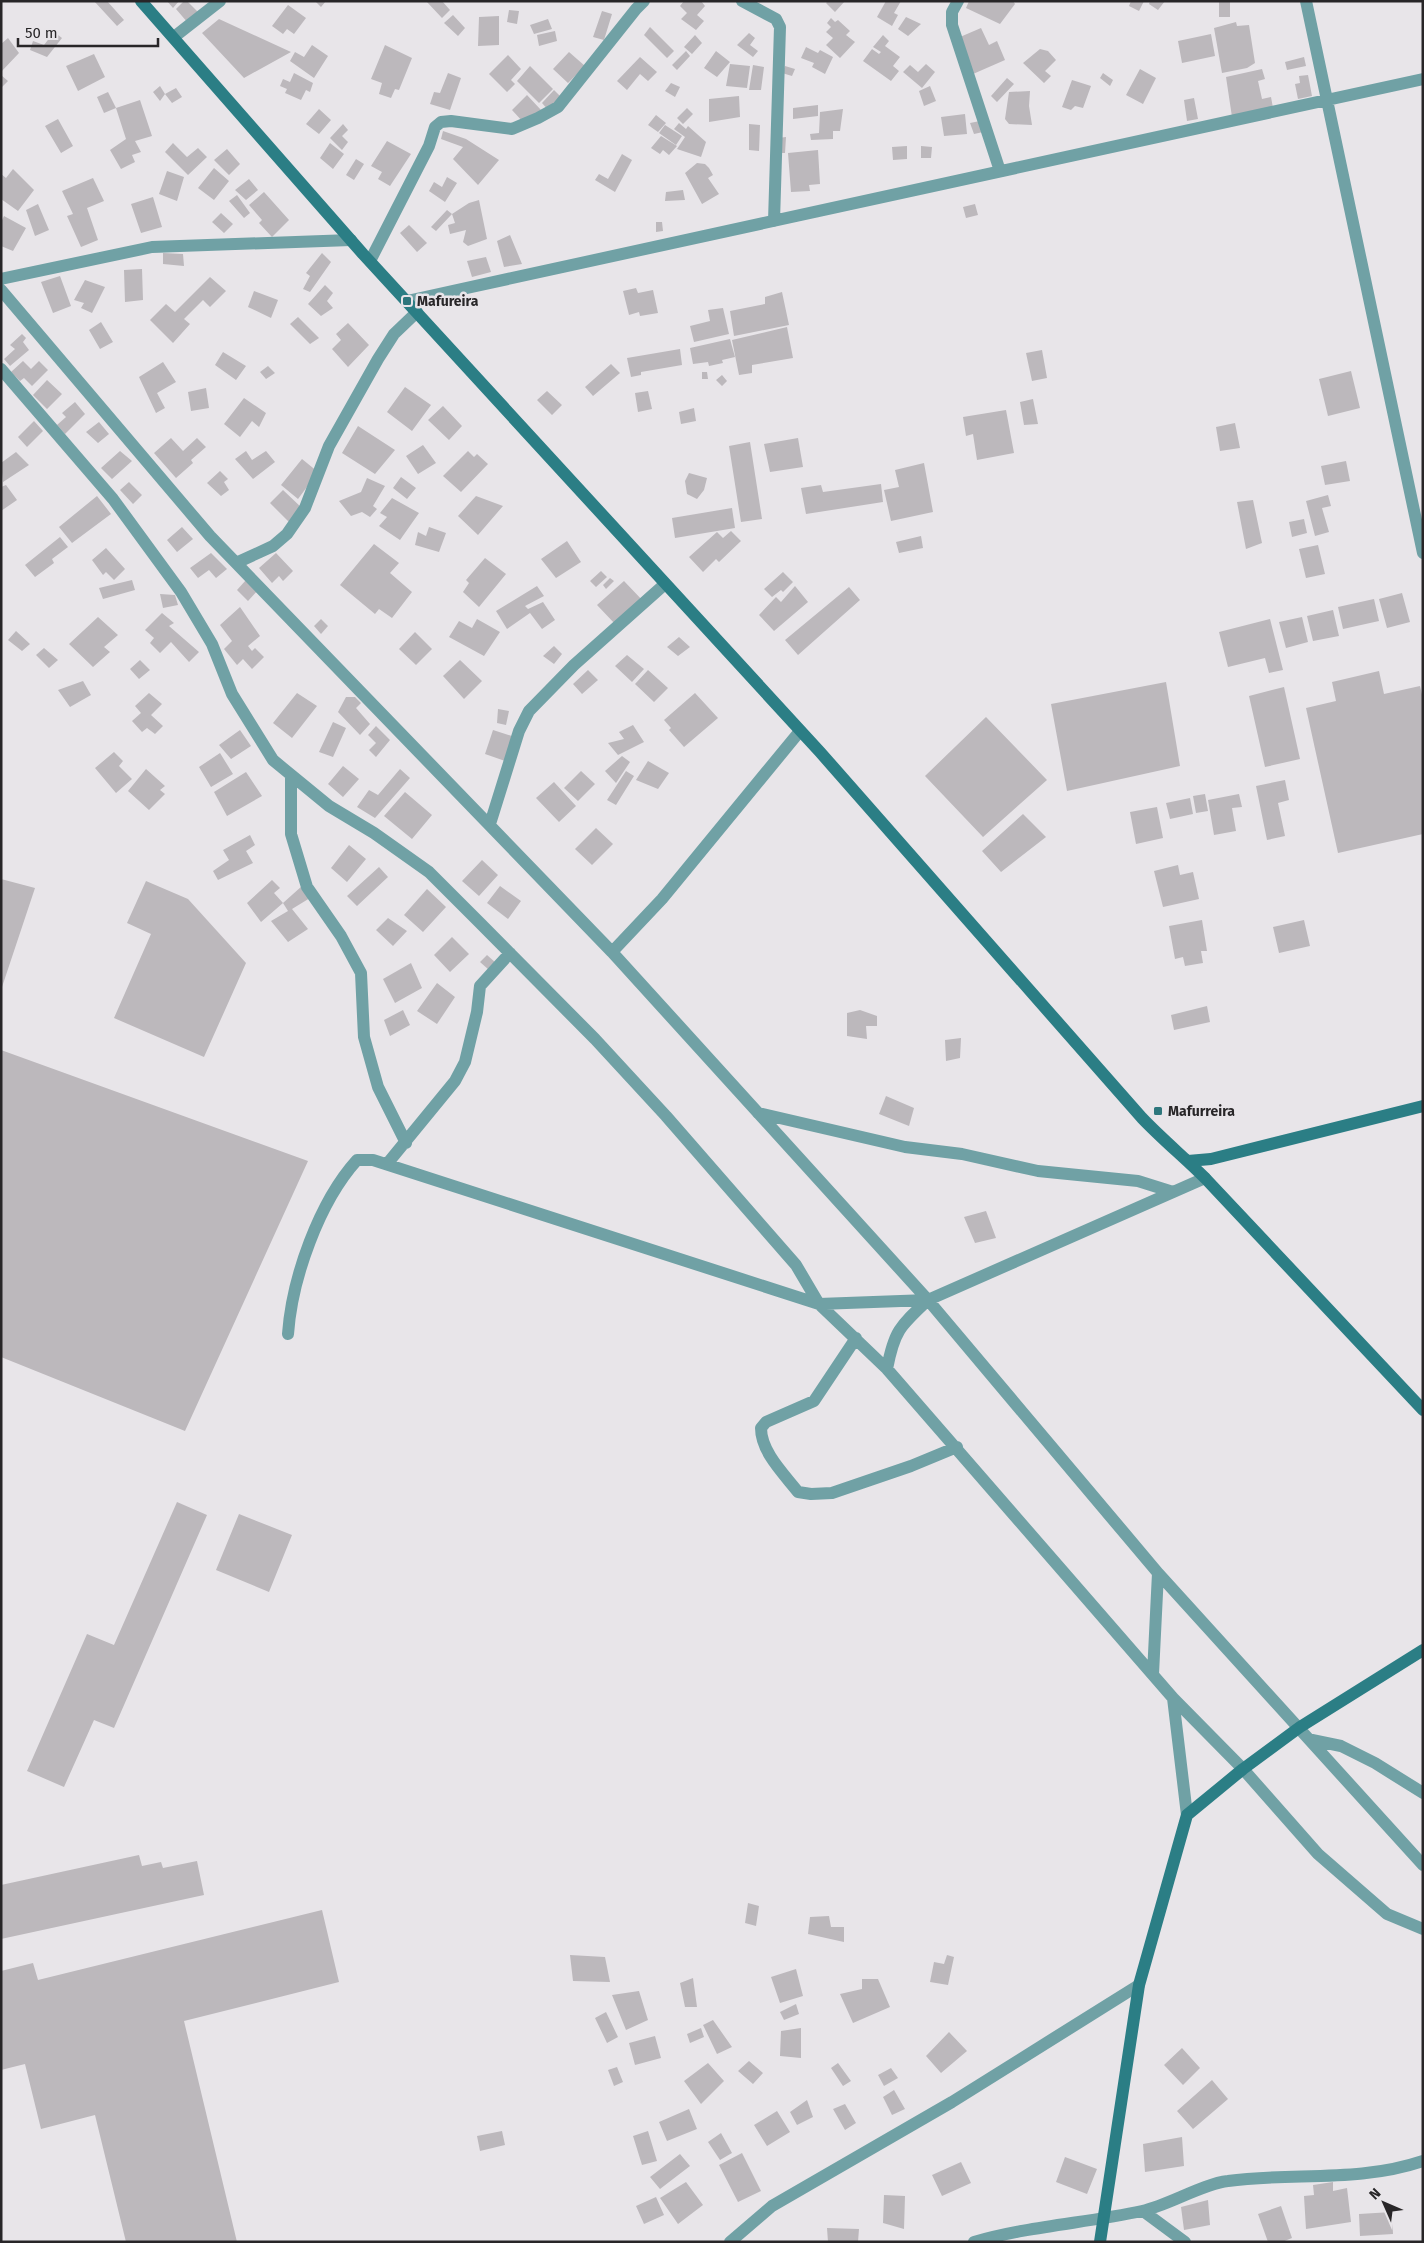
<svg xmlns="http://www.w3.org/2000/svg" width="1424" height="2243" viewBox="0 0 1424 2243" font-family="'Fira Sans',sans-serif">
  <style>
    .building { fill: #bcb8bc }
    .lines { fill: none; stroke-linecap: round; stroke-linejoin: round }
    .street { stroke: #70a1a5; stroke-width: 12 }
    .secondary { stroke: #2b7e85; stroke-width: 12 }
    .poi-dot { fill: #2d767c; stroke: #e8e5e9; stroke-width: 2 }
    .labels { text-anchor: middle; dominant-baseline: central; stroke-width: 5; stroke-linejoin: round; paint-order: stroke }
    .poi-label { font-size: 14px; font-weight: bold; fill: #282628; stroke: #e8e5e9; text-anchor: start }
  </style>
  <rect width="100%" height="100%" fill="#e8e5e9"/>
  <path class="building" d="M94,1h13l17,19 -7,6z
    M167,1h12l-6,7z
    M184,1h3l12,12 -11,10 -12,-14z
    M315,1h11l-5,6z
    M426,1h16l8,9 -8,8z
    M684,1h17l4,5 -8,9 7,6 -8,9 -15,-11 6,-6 -7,-7z
    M828,1h17l-10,11 -9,-9z
    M886,1h15l-7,12 4,2 -6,11 -15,-9z
    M969,1h44l2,3 -15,20 -34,-16z
    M1131,1h13l-5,10 -10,-5z
    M1150,1h15l-7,9 -9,-6z
    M1219,1h11v16h-11z
    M288,5l18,13 -12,16 -7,-5 -4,5 -11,-8z
    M509,10l10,1 -2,13 -10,-2z
    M602,11l10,3 -8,26 -11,-3z
    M453,15l12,13 -7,8 -14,-13z
    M499,16v29l-21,1 1,-29z
    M906,17l15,7 -13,12 -10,-7z
    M831,18l4,4 3,-2 12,11 -4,4 9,7 -15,16 -14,-13 7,-7 -7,-6 5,-5 -4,-4z
    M219,19l72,33 -47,26 -42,-45z
    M548,19l4,10 -18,5 -4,-9z
    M1236,22l1,4 12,-1 6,38 -8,5 -25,5 -8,-45z
    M650,27l24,24 -7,7 -23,-23z
    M981,28l8,17 8,-4 8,19 -32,14 -13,-37z
    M555,31l2,10 -18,5 -2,-11z
    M54,32l8,6 -15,19 -17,-7 3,-9 11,4z
    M749,33l6,5 -5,7 8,6 -5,6 -16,-12z
    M1211,34l4,22 -33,7 -4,-22z
    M695,35l7,8 -10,11 -8,-7z
    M883,35l6,6 -4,5 15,11 -7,9 6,5 -8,10 -28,-20 9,-12 7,5 2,-2 -8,-5z
    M8,38l11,15 -18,19v-28z
    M312,45l16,11 -14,22 -24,-17 5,-9 9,5z
    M385,45l27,13 -13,32 -4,-1 -4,9 -12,-4 3,-11 -11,-4z
    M806,47l12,6 2,-3 13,7 -8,17 -13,-7 2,-4 -13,-5z
    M1040,49l8,2 8,9 -11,11 6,5 -7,7 -21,-20z
    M686,51l4,5 -13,14 -5,-5z
    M716,51l14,11 -13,15 -13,-9z
    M569,52l16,14 -17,17 -15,-14z
    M94,54l11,23 -27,14 -12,-25z
    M508,55l13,14 -10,11 4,4 -8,8 -18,-18z
    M640,57l17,15 -9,9 -8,-7 -13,16 -10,-9z
    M1304,57l2,9 -19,4 -2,-8z
    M730,64l20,2 -3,22 -21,-2z
    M926,64l9,8 -13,16 -19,-16 7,-7 8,7z
    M753,65l11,2 -3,23h-12z
    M530,66l23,23 -14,14 -22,-22z
    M785,66l10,3 -3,7 -10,-3z
    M1140,69l16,9 -13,26 -17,-9z
    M1262,69l3,10 -7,2 4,18 9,-2 2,11 -41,9 -6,-40z
    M294,73l19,10 -3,9 -4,-2 -5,10 -16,-7 2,-4 -7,-3 3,-7 7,3z
    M448,73l13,5 -11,32 -20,-6 4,-12 6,1z
    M1103,73l10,7 -3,6 -10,-8z
    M1,75l7,6 -7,7z
    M1308,75l4,21 -14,3 -3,-15 5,-1 -1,-7z
    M1007,78l7,6 -17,18 -6,-6z
    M1072,80l19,6 -8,22 -8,-2 -4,4 -9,-3z
    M671,83l9,4 -5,10 -10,-6z
    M160,86l5,8 -5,7 -7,-9z
    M930,86l6,15 -12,5 -5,-15z
    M176,88l6,9 -10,6 -7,-9z
    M554,90l8,8 -13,13 -7,-8z
    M1030,91l-1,15 3,19 -23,-1 -4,-5 4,-27z
    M108,92l8,16 -12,5 -7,-16z
    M527,95l14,15 -18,12 -11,-12z
    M739,96l1,21 -31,5v-23z
    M1194,98l4,21 -11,2 -3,-21z
    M140,100l12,36 -17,5 6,11 -9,3 3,7 -14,7 -11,-19 16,-11 -10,-31z
    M818,105v11l-25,3v-11z
    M687,108l6,6 -10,10 -6,-6z
    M319,109l12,11 -12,14 -13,-10z
    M843,109l-3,22h-7v8l-22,1 -1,-6 9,-1 1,-21z
    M965,114l2,20 -23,2 -3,-19z
    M656,115l10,8 -8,9 -10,-7z
    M58,119l15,27 -12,7 -16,-27z
    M980,121l3,11 -9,2 -4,-11z
    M679,123l7,6 2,-3 18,16 -5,15 -24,-8 8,-12 -11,-8z
    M343,124l5,6 -6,6 6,6 -6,8 -12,-12z
    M749,124l11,1 -1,26 -10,-1z
    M665,125l17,11 -6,9 -17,-12z
    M443,131l23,8 33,21 -21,25 -25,-26 10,-12 -22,-8z
    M661,136l16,10 -8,9 -6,-5 -3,4 -9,-6z
    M786,137l-1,16h-7v-15z
    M387,141l24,13 -21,32 -12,-7 4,-7 -11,-6z
    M173,143l14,14 11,-9 9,9 -19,18 -23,-23z
    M330,143l14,11 -11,15 -13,-11z
    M907,146v13l-14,1 -1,-13z
    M921,146l11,1 -1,11h-10z
    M227,149l13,15 -11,11 -15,-15z
    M818,150l2,34 -11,1 1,6 -19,1 -3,-39z
    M622,154l10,6 -17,32 -20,-12 4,-6 9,5z
    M356,159l8,5 -10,16 -8,-5z
    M697,163l8,1 4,4 4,7 -5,3 11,16 -17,10 -17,-31z
    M214,168l15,13 -15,19 -16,-12z
    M13,169l21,21 -16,21 -17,-12v-25l5,4z
    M167,171l17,6 -7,24 -18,-7z
    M447,177l10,6 -12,19 -16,-11 5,-9 8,5z
    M93,178l11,23 -17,7 11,32 -17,7 -14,-31 6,-2 -11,-23z
    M249,179l9,11 -12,10 -11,-10z
    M683,190l2,10 -20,1 1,-9z
    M264,192l25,28 -17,17 -13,-14 3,-3 -13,-15z
    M237,195l13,18 -6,5 -15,-17z
    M153,197l9,30 -21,6 -10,-29z
    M479,200l8,39 -19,7 -5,-4 3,-12 -16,4 -2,-9 7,-2 -3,-9 17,-11z
    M38,204l11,26 -14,6 -9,-26z
    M975,204l3,11 -12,3 -3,-11z
    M447,210l5,4 -16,17 -5,-4z
    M221,213l12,11 -9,9 -12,-11z
    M4,216l22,12 -13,23 -12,-5v-24z
    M656,222h6l1,9 -7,1z
    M409,225l18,18 -10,9 -17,-19z
    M510,235l12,29 -18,3 -7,-26z
    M163,253l20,1 1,12 -21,-2z
    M322,253l9,9 -21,30 -7,-3 7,-13 -4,-3z
    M486,257l5,15 -19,5 -5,-16z
    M142,269l1,31 -18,2 -1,-32z
    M60,276l11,30 -18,7 -12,-31z
    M210,277l16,14 -16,16 -7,-7 -19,19 6,5 -17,19 -23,-23 16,-16 9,8z
    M85,280l20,7 -13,26 -11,-5 3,-5 -10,-3z
    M325,285l8,8 -6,8 6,7 -12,8 -13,-12z
    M636,288l2,5 15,-3 5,23 -18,3 -1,-4 -10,3 -6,-24z
    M254,291l24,9 -7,18 -23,-11z
    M782,292l7,33 -55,11 -4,-25 35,-7v-7z
    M723,308l6,26 -35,8 -4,-16 20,-5 -2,-11z
    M298,317l21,21 -9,6 -20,-20z
    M101,322l12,20 -13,7 -11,-19z
    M348,323l21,22 -21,22 -16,-18 9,-9 -5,-6z
    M787,327l6,31 -41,7v8l-13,2 -7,-35z
    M22,334l4,4 -3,4 6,8 -19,16 -6,-7 11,-10 -5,-4z
    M730,339l5,18 -13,3 1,3 -14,3 -1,-4 -15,2 -3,-16z
    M680,349l2,16 -41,7v3l-10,2 -4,-19z
    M1042,350l5,28 -15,3 -6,-28z
    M223,352l23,14 -10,14 -21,-15z
    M23,361l8,8 8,-8 9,9 -16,16 -8,-8 -4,3 -9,-9z
    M163,362l13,20 -19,11 8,15 -9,5 -17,-36z
    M611,364l9,9 -27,23 -8,-9z
    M268,366l7,7 -9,6 -6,-7z
    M1351,371l9,37 -32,8 -9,-37z
    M702,372h5l1,7h-6z
    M722,375l5,6 -5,5 -6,-6z
    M47,380l15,14 -15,15 -14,-14z
    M405,387l26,18 -19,26 -25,-19z
    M206,388l3,20 -18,3 -3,-19z
    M547,391l15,14 -10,10 -15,-15z
    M648,391l4,18 -14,3 -3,-19z
    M244,398l22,15 -7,14 -7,-6 -12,16 -16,-13z
    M1033,399l5,25 -14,1 -4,-23z
    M75,402l10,12 -20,20 -8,-9 9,-8 -4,-4z
    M443,406l19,20 -13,14 -21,-20z
    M694,408l2,13 -15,3 -2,-12z
    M1006,410l8,43 -37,7 -4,-26 -7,2 -3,-19z
    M34,421l9,10 -16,16 -9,-10z
    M99,422l10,12 -11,9 -12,-11z
    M1235,423l5,25 -20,3 -4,-24z
    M358,426l37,24 -20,24 -33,-21z
    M171,438l12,13 14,-13 9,9 -15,13 2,3 -17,15 -22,-25z
    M798,438l5,29 -33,5 -6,-28z
    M750,442l12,77 -21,3 -12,-76z
    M423,445l13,18 -18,11 -12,-18z
    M120,451l12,10 -20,18 -11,-11z
    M246,451l6,9 14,-9 9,11 -22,17 -18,-20z
    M468,451l6,6 3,-3 11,10 -27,28 -18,-16z
    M16,452l13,13 -26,17 -2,-19z
    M302,459l16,13 -20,27 -17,-14z
    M1346,461l4,20 -25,4 -4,-19z
    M924,463l9,49 -42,9 -7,-31 15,-3 -4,-17z
    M220,471l8,8 -4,3 5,8 -8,6 -14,-13z
    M689,473l18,5 -3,12 -7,9 -10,-5 -2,-13z
    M401,477l15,11 -9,11 -14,-11z
    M367,478l18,8 -12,20 4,3 -7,8 -8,-5 -11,4 -12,-15 22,-9z
    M129,482l13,13 -9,9 -13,-14z
    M881,484l2,18 -77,12 -5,-26 20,-3 2,7z
    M6,485l11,15 -16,11v-24z
    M283,490l20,19 -13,14 -20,-20z
    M1328,495l3,11 -9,2 7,24 -14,4 -9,-35z
    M97,496l14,18 -39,29 -13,-16z
    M476,496l27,10 -25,29 -20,-19z
    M392,498l27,15 -19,27 -21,-14 8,-9 -7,-4z
    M1253,500l9,43 -16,6 -9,-47z
    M732,508l3,20 -60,10 -3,-20z
    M1304,519l3,14 -15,4 -3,-15z
    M182,527l11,12 -16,13 -10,-12z
    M429,527l17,6 -7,19 -24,-7 3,-13 8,4z
    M731,531l10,10 -22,21 -3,-3 -13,13 -14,-15 28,-25 6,6z
    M921,536l2,12 -24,5 -3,-11z
    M60,537l8,10 -16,12 2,4 -19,14 -10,-12z
    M567,541l14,21 -25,16 -15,-19z
    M374,544l25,19 -9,10 22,19 -20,26 -13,-9 -4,5 -35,-29z
    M1318,545l7,29 -19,4 -7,-29z
    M106,548l19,21 -11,11 -8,-8 -3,3 -11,-15z
    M211,553l16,16 -11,9 -7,-8 -11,8 -8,-10z
    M276,553l17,18 -10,10 -4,-5 -7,7 -13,-15z
    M485,558l21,16 -27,33 -16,-15 6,-9 -3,-3z
    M601,571l6,6 -11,10 -6,-6z
    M783,572l10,10 -10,10 -2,-2 -9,7 -8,-8z
    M610,578l4,3 -8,8 -3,-4z
    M132,580l3,10 -32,9 -4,-11z
    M246,580l12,10 -10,11 -11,-11z
    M624,581l20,21 -28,23 -19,-20z
    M537,586l7,10 -19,10 3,3 15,-7 12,18 -13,9 -12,-16 -23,16 -11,-18z
    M795,586l13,16 -34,29 -15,-16 17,-18 5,5z
    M849,587l11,13 -62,55 -13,-15z
    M1402,593l8,29 -23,6 -8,-29z
    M160,594l15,1 3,10 -15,3z
    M1374,599l5,22 -36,8 -5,-22z
    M240,607l20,29 -12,10 4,5 3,-3 9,9 -12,12 -9,-10 -6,6 -13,-16 8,-8 -12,-16z
    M1333,610l6,26 -26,5 -6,-25z
    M162,613l12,10 -5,3 30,26 -10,10 -18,-20 -11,11 -10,-10 4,-5 -9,-8z
    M98,617l20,18 -14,12 6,5 -17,15 -24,-23z
    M1302,617l6,25 -22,6 -7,-26z
    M321,619l7,7 -7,8 -7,-8z
    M477,619l23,13 -16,24 -35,-19 10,-16 13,7z
    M1270,619l13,51 -14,3 -4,-15 -37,9 -9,-35z
    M16,631l14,13 -8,7 -14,-11z
    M415,632l17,17 -16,16 -17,-16z
    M679,637l11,10 -12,9 -11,-9z
    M554,646l8,8 -8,10 -11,-8z
    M44,648l14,12 -9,8 -13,-13z
    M627,655l17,14 -12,13 -17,-16z
    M140,660l10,10 -11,9 -9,-10z
    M460,660l22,21 -18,18 -21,-23z
    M588,670l10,10 -16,14 -9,-10z
    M648,670l20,18 -14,14 -19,-18z
    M1379,671l5,23 36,-8 3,13v135l-85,19 -32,-145 30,-7 -4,-19z
    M83,681l8,14 -21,12 -12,-17z
    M1166,682l14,84 -113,25 -16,-87z
    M1284,687l16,72 -35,8 -16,-71z
    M149,693l13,11 -11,11 12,11 -8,8 -8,-6 -5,4 -10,-11 9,-8 -6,-7z
    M297,693l20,13 -25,32 -19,-15z
    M695,693l23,25 -34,29 -15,-17 2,-2 -7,-8z
    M346,697h9l6,6 -5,5 14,16 -10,11 -22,-23z
    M498,709l11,2 -3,14 -9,-2z
    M986,717l61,63 -64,57 -58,-61z
    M333,722l13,6 -13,29 -14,-5z
    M633,725l11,17 -26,13 -10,-12 16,-4 -5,-7z
    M376,726l14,14 -14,17 -7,-7 7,-7 -8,-8z
    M240,730l11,16 -20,13 -12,-14z
    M493,730l22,7 -7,25 -23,-8z
    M114,752l9,9 -4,5 13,13 -16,14 -21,-25z
    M220,753l13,21 -22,13 -12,-20z
    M622,756l8,6 -14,21 -11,-12z
    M648,761l21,12 -11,16 -22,-9z
    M343,766l16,13 -16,18 -15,-13z
    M146,769l19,17 -5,4 5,4 -16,16 -21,-19z
    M400,769l10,9 -35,40 -18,-11 12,-17 9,5z
    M581,771l14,13 -17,17 -14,-13z
    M626,771l8,5 -18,29 -9,-5z
    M246,772l16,24 -35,20 -13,-24z
    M1285,780l4,20 -11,3 7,33 -18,4 -11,-54z
    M554,782l22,24 -17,16 -23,-24z
    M405,792l27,23 -20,24 -28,-23z
    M1205,794l3,17 -12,2 -3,-17z
    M1239,794l3,13 -10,1 4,23 -22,4 -6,-35z
    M1190,798l3,16 -23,5 -4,-16z
    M1157,807l6,31 -27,6 -6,-32z
    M1023,814l23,23 -45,35 -19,-21z
    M596,828l17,16 -21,21 -17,-16z
    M250,835l5,10 -9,6 7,12 -35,17 -5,-9 16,-11 -6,-10z
    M349,845l17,14 -19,23 -16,-14z
    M482,860l16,15 -19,21 -17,-15z
    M1178,865l2,10 13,-3 6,27 -36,8 -9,-36z
    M379,867l9,10 -31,29 -10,-10z
    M1,879l34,9 -33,99h-1z
    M272,880l8,8 -6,5 9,10 -22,19 -14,-19z
    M146,881l42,18 58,64 -42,94 -90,-39 37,-84 -24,-11z
    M302,886l8,12 -18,11 16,20 -20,13 -17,-21 17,-10 -5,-8z
    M500,886l21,15 -13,18 -21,-16z
    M427,889l19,18 -23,25 -19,-17z
    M388,918l19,13 -14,15 -17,-16z
    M1202,920l5,31h-6l2,12 -18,3 -2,-9 -8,2 -6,-33z
    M1304,920l6,26 -31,7 -6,-26z
    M452,937l17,17 -19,18 -16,-17z
    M487,955l9,8 -7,7 -9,-8z
    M411,963l11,25 -27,15 -12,-24z
    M437,983l18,14 -18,27 -20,-13z
    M1207,1006l3,16 -36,8 -3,-15z
    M403,1010l7,15 -20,11 -6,-16z
    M860,1010l17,6v10h-11l1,13 -20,-3v-23z
    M961,1038l-1,20 -14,3 -1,-21z
    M1,1050l307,111 -123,270 -184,-74z
    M886,1096l28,12 -5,18 -30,-12z
    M986,1211l10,27 -21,5 -11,-26z
    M177,1502l30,13 -93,213 -20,-8 -30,67 -37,-16 60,-137 27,11z
    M239,1514l53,21 -23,57 -53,-22z
    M139,1855l3,11 19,-4 2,6 34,-7 7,34 -203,44v-54z
    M748,1903l11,3 -3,20 -11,-3z
    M322,1910l17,72 -155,39 53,221h-111l-31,-127 -54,14 -16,-65 -24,6v-99l32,-8 5,17z
    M829,1916l2,11h13v15l-36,-8 2,-17z
    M570,1955l35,2 5,25 -37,-1z
    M947,1955l7,2 -6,28 -18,-3 4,-20 10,2z
    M796,1969l7,27 -23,7 -9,-26z
    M693,1978l4,29h-12l-5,-24z
    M862,1979h16l12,28 -37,16 -13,-29 22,-5z
    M639,1991l9,29 -22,10 -14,-35z
    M796,2004l3,10 -15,6 -4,-8z
    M606,2012l12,25 -11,6 -12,-25z
    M713,2020l19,27 -15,7 -14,-29z
    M701,2028l3,9 -14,6 -3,-9z
    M801,2028v30l-21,-2 1,-25z
    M949,2032l18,19 -26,22 -15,-17z
    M655,2036l6,22 -26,7 -6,-22z
    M1182,2048l18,20 -17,17 -19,-20z
    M749,2061l14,12 -10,11 -15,-13z
    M708,2063l16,18 -23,23 -17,-23z
    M838,2063l13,18 -8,5 -12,-18z
    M617,2067l6,15 -9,4 -6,-16z
    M891,2068l7,10 -14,8 -6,-11z
    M1212,2080l16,19 -35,30 -16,-18z
    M894,2090l11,19 -13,6 -9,-18z
    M807,2100l6,17 -16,8 -7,-13z
    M845,2104l11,19 -11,7 -12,-21z
    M689,2109l8,20 -30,12 -8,-19z
    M777,2111l13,21 -23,14 -13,-21z
    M502,2131l3,14 -25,6 -3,-15z
    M648,2131l9,30 -15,4 -9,-29z
    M721,2133l11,20 -12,7 -12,-18z
    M1182,2137l2,29 -39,6 -2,-28z
    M742,2153l19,38 -23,11 -19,-37z
    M680,2154l10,12 -30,23 -10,-12z
    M1065,2157l32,12 -10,25 -31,-12z
    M961,2162l10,21 -29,13 -10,-21z
    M686,2182l17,23 -25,19 -18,-26z
    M1333,2182v9l14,-3 4,34 -45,7 -2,-33 10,-1 -1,-10z
    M884,2195l21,1 -1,33 -21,-6z
    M656,2197l8,18 -20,9 -8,-18z
    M1208,2200l2,25 -26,5 -3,-23z
    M1281,2206l11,32 -10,4h-14l-10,-28z
    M1392,2212l1,22 -33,2 -1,-22z
    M827,2228l32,1 -1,13h-30z"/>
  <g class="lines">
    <path class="street" d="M742,1l34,18 4,8 -6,194
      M958,1l-6,11v13l48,146
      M1306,1l117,552
      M174,37l46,-36
      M370,261l59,-115 6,-19 6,-5 10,-1 61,8 26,-11 20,-11 78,-98 8,-8
      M1,279l151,-32 199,-7
      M1,290l209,246 402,416 316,348 230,273 265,292
      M407,301l1016,-222
      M1,369l112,130 68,93 31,52 20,50 41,66 56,46 45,27 55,39 51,51 115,116 71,77 130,149 23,39 109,-4
      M236,563l37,-17 14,-12 18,-26 24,-62 49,-87 16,-25 23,-22
      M291,777v57l16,53 34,49 20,37 3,64 14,50 28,56
      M490,824l29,-93 10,-20 45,-46 91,-81
      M612,952l50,-53 138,-168
      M758,1113l147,34 57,7 76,17 100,10 35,11
      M387,1164l68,-83 10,-19 12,-50 3,-26 30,-33
      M288,1334c4,-56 31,-132 69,-174h16l446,144 68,65 286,329 14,117
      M856,1338l-42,63 -48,21 -5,6c0,24 23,46 37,64l13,2 21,-1 79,-27 46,-19
      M887,1369c7,-38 13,-43 41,-69l277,-122
      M1153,1674l5,-101
      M1173,1698l70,71 75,85 69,60 36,15
      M1312,1740l29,6 34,17 48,30
      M1143,2211l42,31
      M730,2242l42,-36 180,-104 187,-117
      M974,2242c56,-16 112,-19 168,-31 27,-6 60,-27 86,-30 65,-9 130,2 195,-20"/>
    <path class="secondary" d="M141,1l222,253 457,498 322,366c21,22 43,40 63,60l218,232
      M1188,1161l23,-2 212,-53
      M1100,2242l39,-257 48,-170 56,-46 57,-42 123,-77"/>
  </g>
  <g class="poi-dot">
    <rect x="402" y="296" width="10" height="10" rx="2.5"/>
    <rect x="1153" y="1106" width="10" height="10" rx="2.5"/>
  </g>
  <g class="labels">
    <g class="poi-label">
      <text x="417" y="301">Mafureira</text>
      <text x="1168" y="1111">Mafurreira</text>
    </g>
  </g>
  <rect width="1424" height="2243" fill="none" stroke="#282628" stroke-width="5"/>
  <g transform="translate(1384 2203) rotate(315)" stroke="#e8e5e9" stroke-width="4" paint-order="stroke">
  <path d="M0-4L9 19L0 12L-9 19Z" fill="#282628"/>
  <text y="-8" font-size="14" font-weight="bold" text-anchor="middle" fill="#282628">N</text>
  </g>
  <path d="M18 38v8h140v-8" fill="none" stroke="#282628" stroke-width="2.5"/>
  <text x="25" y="38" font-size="15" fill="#282628" stroke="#e8e5e9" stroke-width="4" paint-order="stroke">50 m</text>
</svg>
